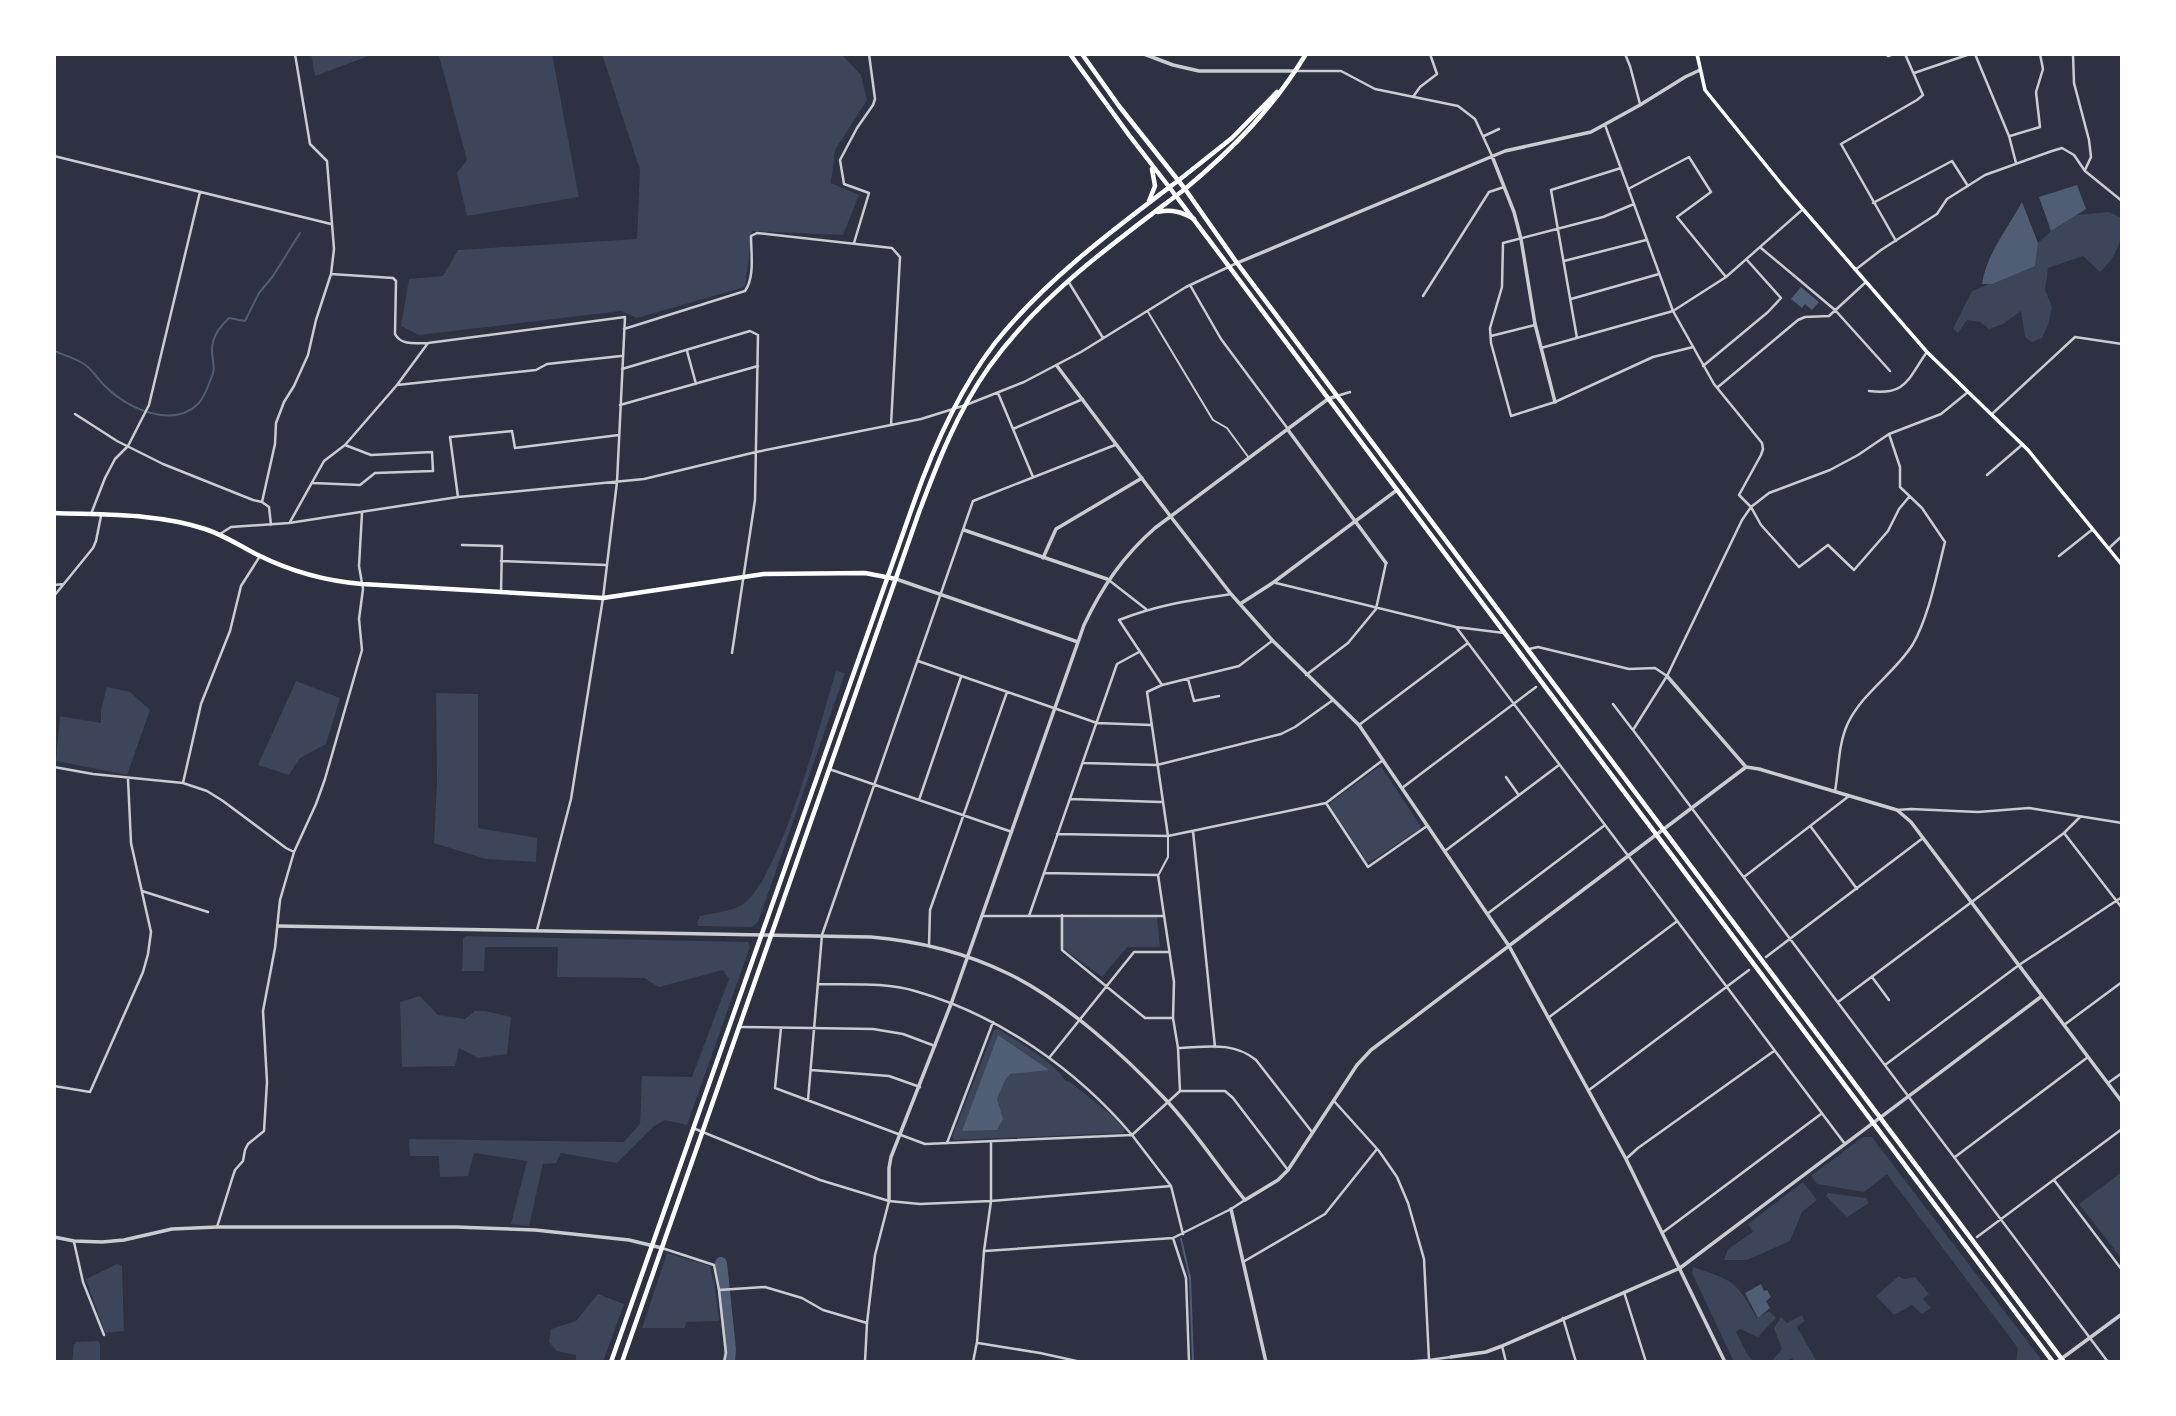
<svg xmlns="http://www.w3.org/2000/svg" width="2176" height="1416" viewBox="0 0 2176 1416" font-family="'Roboto Condensed',sans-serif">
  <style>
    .green { fill: #3c4559 }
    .water { fill: #4f5d75 }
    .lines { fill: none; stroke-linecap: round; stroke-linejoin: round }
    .stream { stroke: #4f5d75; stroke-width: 2 }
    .river { stroke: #4f5d75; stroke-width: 12 }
    .service { stroke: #caccd0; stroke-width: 2 }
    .pedestrian { stroke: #caccd0; stroke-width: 2 }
    .minor { stroke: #caccd0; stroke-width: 2.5 }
    .tertiary { stroke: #caccd0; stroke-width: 3.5 }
    .secondary { stroke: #fff; stroke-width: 3.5 }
    .primary { stroke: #fff; stroke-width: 4.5 }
    .trunk { stroke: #fff; stroke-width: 4.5 }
  </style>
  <rect width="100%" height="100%" fill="#2d3142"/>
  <path class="green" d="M311,54h63l-59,22z
    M436,54h116l27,143 -112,19 -10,-43 10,-13 -28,-104z
    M602,54h239l20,21 6,25 -32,50 -4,33 28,12 -16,40 -91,-4 -7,56 -108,31 -16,-7 -202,24 -18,-9 8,-47 34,-3 15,-26 179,-11 3,-69z
    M2109,212l13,6c0,25 -4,36 -22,54l-17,-16 -35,12 -3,22 7,17 -4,18 -6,13 -11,4 -6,-5 -4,-26 -18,13 -14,5 -9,-7 -13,-2 -9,13 -5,-4 19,-38 62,-25 4,-23 13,-12 25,-16z
    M836,671l9,2 -87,249 -6,5 -53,-1 -2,-3 3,-7c13,-3 30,-4 42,-11 38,-25 79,-185 94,-234z
    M296,681l44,17 -14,46 -26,14 -11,17 -31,-10z
    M107,687l23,5 20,18 -23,65 -71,-14 4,-45 41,7v-13z
    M436,693l42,1v134l59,10 -1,24 -50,-3 -52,-16 3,-62z
    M1379,767l3,1 38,57v4l-50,33h-3l-37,-56 1,-4z
    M1157,917l3,30h-33l-25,30 -42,-31v-28z
    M466,936l282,6 2,5 -63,178 -22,-5 -12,7 -36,36 -56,-10 -5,10 -13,1 -14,62 -18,-2 16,-63 -53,-8 -6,23 -28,1 -1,-21h-29l-1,-17 215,3 16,-18 2,-48 50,1 37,-98 -6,-9 -64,17 -15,-9 -87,-1 1,-30h-73l-1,24h-22l1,-32z
    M420,996l18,19 27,4 10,-8h10l26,6 -4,37 -29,4 -19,-10 -4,18 -53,1 -2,-65z
    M998,1029c16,10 60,36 67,52l5,1 40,32 15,16 -2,3 -169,7 -2,-3 42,-107z
    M1863,1137h9l168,221 -1,4h-23l2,-14 -131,-174 -23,18 -47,-8 -6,-8z
    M2122,1172v87l-43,-55z
    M1803,1182l14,18 -15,12 -12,29 -43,19h-23l4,-11 25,-17 -5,-8z
    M1828,1193l38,5 3,5 -22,14 -21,-21z
    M667,1253l43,13 3,14h1l5,41 -33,1 -1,6h-43z
    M117,1264l5,2 2,65 -19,2 -19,-54z
    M1693,1267c41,14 42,13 64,51l12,-7 7,7 -18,19 -18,-8 -4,3 11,22 7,8h-20l-42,-89z
    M1899,1276l5,3 11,-2 14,17 -6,5 8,9 -9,6 -10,-9 -18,10 -18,-19z
    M598,1294l26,10 -21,58h-27v-7l-19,-4 -8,-9 2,-13 25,-8z
    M1802,1315l3,6 -8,6 20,35h-23l-2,-4 -7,4h-14l11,-13 -8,-21 7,-11 6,6z
    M98,1341l2,3v18h-28l2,-17 2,-3z"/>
  <path class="water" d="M2077,185l9,24 -35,22 -12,-34z
    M2022,202l16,41 -3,23 -43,18h-10c4,-29 26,-56 40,-82z
    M1801,287l18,15 -7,8 -7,-6 -3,4 -11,-9z
    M998,1035l51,35 -39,4 -5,6 -8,19 6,20 -6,11 -35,1z
    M1761,1284l3,7 3,-1 4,7 -5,4 4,7 -12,10 -13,-25z"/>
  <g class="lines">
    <path class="stream" d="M54,351c10,4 21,7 30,13 9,6 14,16 22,23 21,21 66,42 92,17 6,-6 9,-15 12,-23 7,-14 2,-17 2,-31 0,-14 8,-23 17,-32l16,3 14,-28 14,-17 27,-43
      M1181,1239l9,39 3,84"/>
    <path class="river" d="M721,1263l9,86 -1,13"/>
    <path class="service" d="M1148,312l65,108 14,8 22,30"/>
    <path class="pedestrian" d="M1159,874l9,-17v-21"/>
    <path class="minor" d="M1625,54l5,12 10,38
      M1886,54l2,2 6,-2
      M1975,54l34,82 7,27
      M2073,54l1,29 15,57 2,17 -6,13
      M1296,71h45l34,18 83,17 17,13 17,37
      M1914,73l56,-19
      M1413,97l7,-10 17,-13 -7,-20
      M1605,125l68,186 41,73 48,59 1,6 -2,6 -22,40 12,12 10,18 38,42 29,-22 26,25 34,-39 11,-22 10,-12
      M1484,136l15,-7
      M2010,136l30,-9 -4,-35 7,-23 -3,-15
      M54,156l277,68
      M1630,188l59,-31 22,35 -34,25 49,60
      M1873,203l79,-42 16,25
      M1634,204l-31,13 -100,26 -1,44 -12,41 1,15 20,73 44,-14 98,-45 40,-10
      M1896,241l-55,-97 76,-44 6,-5 -18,-41
      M854,243l15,-50 -25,-9 -4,-24 17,-32 16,-23 2,-6 -6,-45
      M1761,248l74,62 55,61
      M1564,261l82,-21
      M1855,270l26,-20 56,-36 10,-15 38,-24 67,-24 10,-3 12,7 11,16 37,30
      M331,274l62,4 3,3 -1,53c6,12 22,9 33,9l197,-26 -8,165 -14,116 -32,201 -34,131
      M1068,281l35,57
      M1190,285l31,54 67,90
      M1423,296l66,-104 15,-5
      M1571,299l88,-25
      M624,329l121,-38c10,-14 6,-38 6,-55l6,-3 135,15 8,9 -9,168
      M1491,336l44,-11
      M1577,338l-26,-148 70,-22
      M1541,348l132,-37 53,-34 76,-67
      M687,351l9,33
      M1703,366l65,-54 13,-14 -34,-38
      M622,369l128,-38 8,4 -3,165 -23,153
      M397,385l139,-15 11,-6 74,-8
      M1718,387l80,-67 7,-3 24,-1 37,-34
      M1869,391c38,5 39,-13 58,-39
      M1968,392l-27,22 -52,20 -31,21 -28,15 -61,23 -18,14 -9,13 -75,156 -34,54 475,632
      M998,393l35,84
      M1337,396l13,-4
      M620,405l138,-39
      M75,414l42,27 46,23 90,36 9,2 7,5 2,18
      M1992,414l83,-77 47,7
      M1013,429l70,-30
      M1987,475l36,-31
      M313,483l47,2 15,-12 58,-2 -1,-19 -61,3 -26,-10
      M458,497l-8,-60 62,-6 3,17 104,-13
      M262,502l13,-58 1,-21 8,-21 10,-16 14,-31 8,-35 15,-46 3,-25 -7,-88 -17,-17 -15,-90
      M91,514l14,-36 10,-19 13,-13 21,-41 51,-213
      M290,522l34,-61 21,-16 52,-60 31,-42
      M220,534l11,-7 58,-4 169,-26 186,-18 112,-27 165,-33 45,-14 58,-23 57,-30 105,-65 51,-24
      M462,545l40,1 -1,47
      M2109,548l13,-12
      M2059,556l34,-27
      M501,561l105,4
      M1110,581l36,28
      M1276,583l180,44 48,6
      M54,585l10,-1
      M54,596l39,-48 3,-7 5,-25
      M1456,627l389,517
      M1529,649l9,-2 91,22 26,-1 12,8
      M918,661l179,62 54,2
      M1306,675l42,-32 28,-34 10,-46
      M1188,679l6,22 25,-5
      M1162,685l-43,-65c38,-15 72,-20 112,-26
      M1613,704l19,25
      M1359,725l109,-82
      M1084,763l73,2 124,-31 14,-7 38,-27
      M54,767l39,7 90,9 24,8 16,10 63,47 8,4
      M829,769l183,63
      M1506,777l12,17
      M183,783l18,-79 29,-73 11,-45 19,-30
      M1402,788l134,-101
      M1835,791c4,-22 3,-47 13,-68 15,-31 47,-50 65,-79 16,-28 24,-71 32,-102l-23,-34 -22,-21v-20l-11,-33
      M1070,799l91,3
      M919,800l42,-123
      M1326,803l42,64 59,-41
      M1897,810l14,-1 67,3 51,-4 93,15
      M1811,827l46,62
      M1193,831l22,216
      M2064,833l58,75
      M1057,834l111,2 158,-33 57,-43
      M1168,836l-21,-144 15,-7 77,-19 33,-25
      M1445,851l114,-86
      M1744,877l105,-81
      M142,891l66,21
      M1487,914l118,-89
      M1062,915v35l83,68h28
      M982,916h181
      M1029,916l88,-252 22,-12
      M929,945l1,-35 77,-218
      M1766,957l157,-119
      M1872,977l17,23
      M818,984c31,1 67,-2 97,7 84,24 161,78 217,144l48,-44 -2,-43 -5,-30 1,-36 -16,-107 -114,-2
      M1838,1002l226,-169 16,-16
      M1548,1018l128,-96
      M2064,1025l58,-43
      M739,1027l134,2 30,5 32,12
      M781,1028l-6,60 150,56 207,-9 39,51 12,48
      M1178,1048c28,-1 55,-7 78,12l56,72
      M1049,1058l85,-106h35
      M1885,1065l134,-100 103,-68
      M811,1070l78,6 31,11
      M2108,1083l14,-10
      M54,1086l36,6 53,-120 5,-18 3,-22 -20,-89 -3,-64
      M1589,1090l160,-120
      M1180,1091h45l8,7 55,72
      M808,1100l14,-165 151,-434 142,-56
      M1334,1101l45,50 18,26 11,26 16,56 5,101 22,-3
      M693,1128l127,52 69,21 31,3 71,-3 -7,50 -7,91 -4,20
      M991,1142v59l180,-15
      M947,1143l46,-121
      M1955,1157l133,-100
      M1627,1158l11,-10 136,-97
      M2054,1180l68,90
      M217,1227l15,-48 3,-9 8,-9 2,-11 3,-6 16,-13 3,-49 -4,-71 12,-63 5,-48 14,-48 22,-48 9,-25 37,-129 -3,-31 4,-30 -4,-23 3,-53
      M1662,1233l159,-119
      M1977,1237l145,-108
      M1173,1238l13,40 3,84
      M74,1242l9,40 21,53
      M662,1248l52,17 5,25 7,63 -2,9
      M985,1251l188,-13 58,-29 14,-9
      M1243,1262l82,-48 52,-65
      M719,1290l46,-3 37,11 21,12 44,13
      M1624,1292l22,70
      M1563,1318l13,44
      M978,1343l62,10 41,9
      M1502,1346l4,16
      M865,1362l2,-39 8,-68 14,-54
      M1404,1362l24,-2"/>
    <path class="tertiary" d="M1144,54l29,11 26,6h95
      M1492,156l22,56 7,27 14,85 20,78
      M1237,263l268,-112 86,-19 49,-27 45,-28 15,-7
      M1057,366l114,151 60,77 42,47 86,84 150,221 117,213 99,203
      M1288,430l98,133
      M964,530l143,49
      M1043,558l13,-29 86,-51
      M896,579l182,63
      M1240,604l34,-22 123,-92
      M1667,676l79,91 13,2 138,41 14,12 211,280
      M278,926l593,11c47,4 95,16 138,37 55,27 115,81 157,126 29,31 52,67 79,100l33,-20 10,-10 69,-105 14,-15 375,-283
      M889,1201v-33l2,-11 60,-153 133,-379c18,-38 39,-69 71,-97l173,-129 9,-3
      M1231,1209l35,153
      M54,1237l20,4 28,1 22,-2 48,-11 45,-2h239l79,3 94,10 33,8
      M1451,1357l35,-5 16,-6 178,-78 362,-272
      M2057,1362l65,-48"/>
    <path class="secondary" d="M1697,54l8,36 77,95 145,167 101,98 94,115"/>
    <path class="primary" d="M1306,54c-33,54 -72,94 -121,135l52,74 827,1099
      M1179,180l53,-42 45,-46
      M1176,196l877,1166
      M54,513c50,2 103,0 151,16 19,6 35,17 53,26 32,16 68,26 104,29l241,14 161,-24 101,-1 31,6"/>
    <path class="trunk" d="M1070,54l59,81 47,61
      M1149,201l6,-15 -3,-17
      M1158,212c14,-3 24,0 36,7
      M611,1362l302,-857c20,-57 45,-114 82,-162 51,-64 119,-114 184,-163
      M622,1362l296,-847c19,-51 39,-103 71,-148 52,-73 126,-125 196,-178l-66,-83 -37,-52"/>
  </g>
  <rect width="2176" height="1416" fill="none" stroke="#ffffff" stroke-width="112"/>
</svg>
